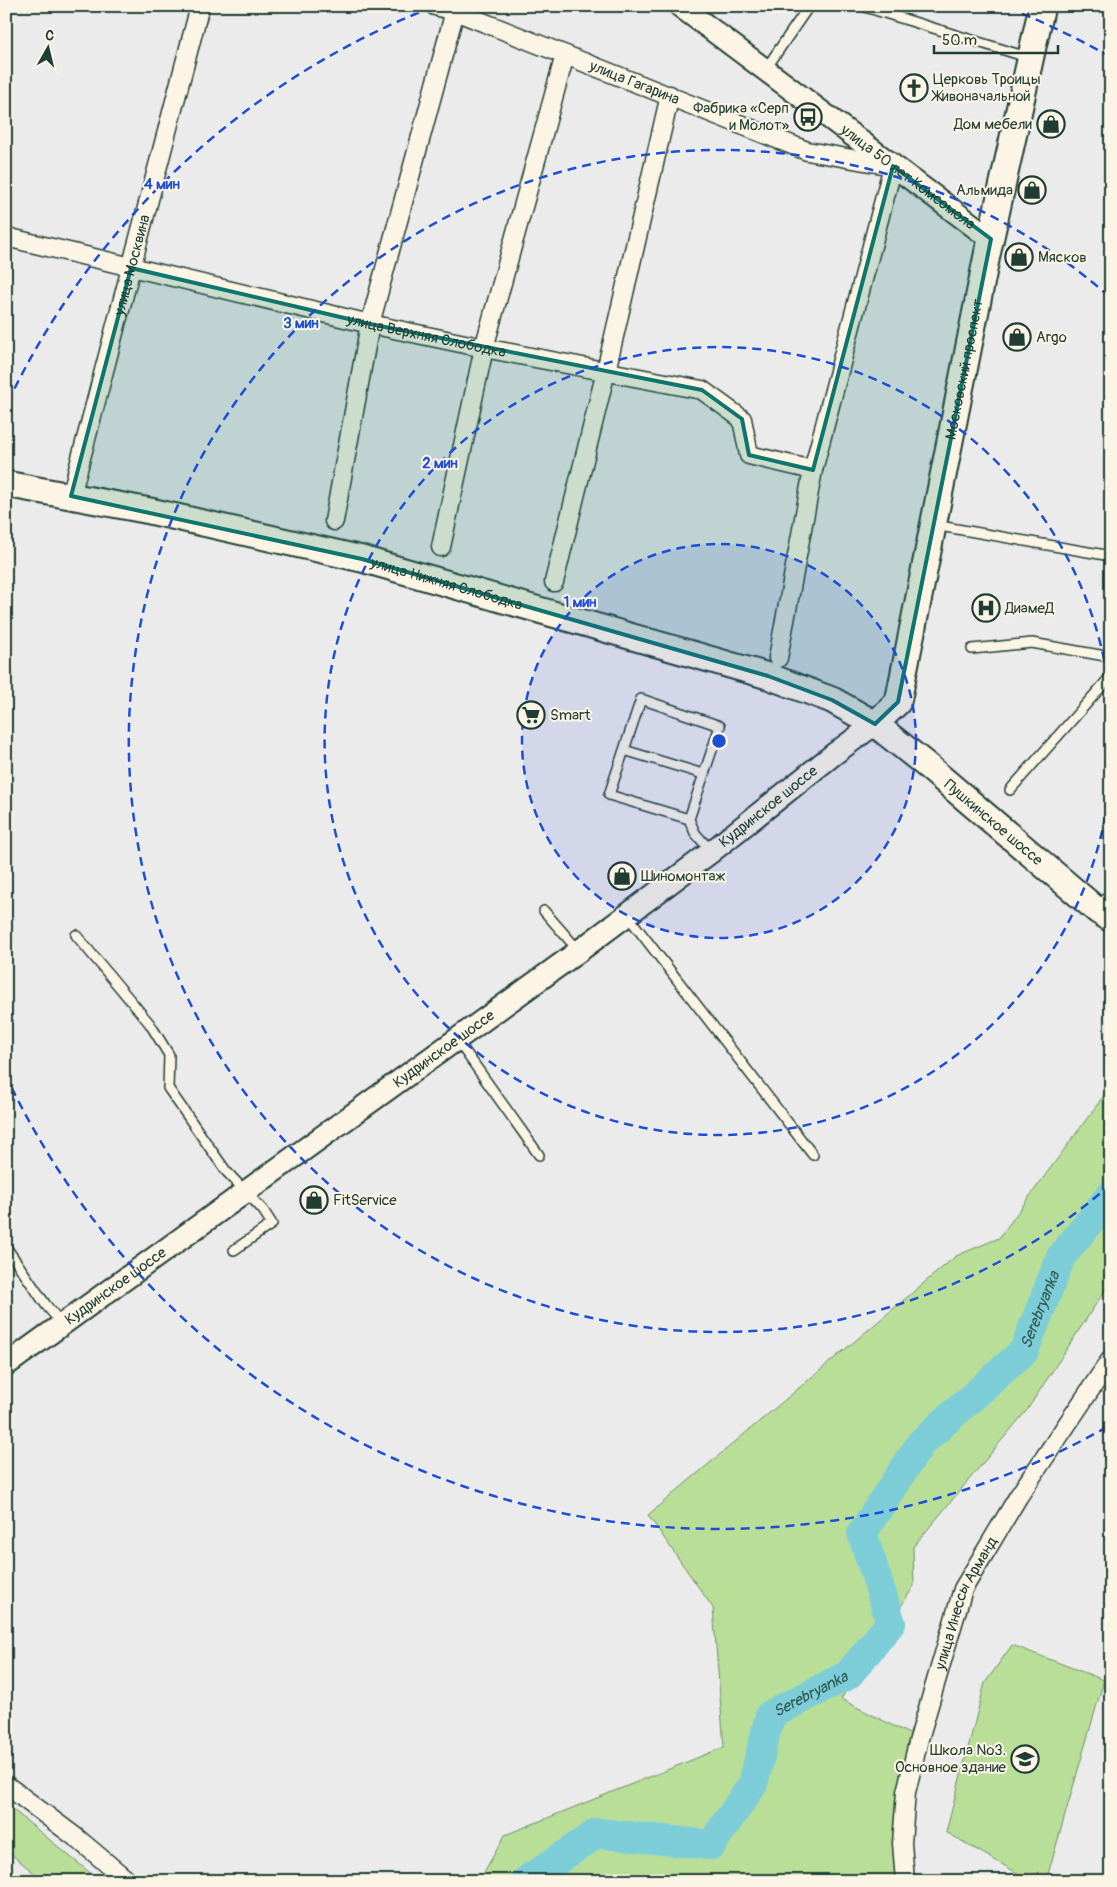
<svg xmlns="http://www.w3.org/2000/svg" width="1117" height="1887" viewBox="0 0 1117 1887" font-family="Pangolin,sans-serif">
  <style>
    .green { fill: #b9de98; stroke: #6c8e66 }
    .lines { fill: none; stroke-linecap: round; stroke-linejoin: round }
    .river { stroke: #7dcdd9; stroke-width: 30 }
    .service-casing { stroke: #1f3d34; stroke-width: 12 }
    .minor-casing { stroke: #1f3d34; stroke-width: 21 }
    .tertiary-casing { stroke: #1f3d34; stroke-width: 25 }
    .secondary-casing { stroke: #1f3d34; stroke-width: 29 }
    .service { stroke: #fcf5e5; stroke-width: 9 }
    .minor { stroke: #fcf5e5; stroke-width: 18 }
    .tertiary { stroke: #fcf5e5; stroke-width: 21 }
    .secondary { stroke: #fcf5e5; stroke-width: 25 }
    .marked { fill: #0f766e; fill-opacity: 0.2; stroke: #0f766e; stroke-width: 4; stroke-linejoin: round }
    .ring { fill: none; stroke: #1d4ed8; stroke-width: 2.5; stroke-dasharray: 9 6 }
    .labels { text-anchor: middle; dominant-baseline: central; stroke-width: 4; stroke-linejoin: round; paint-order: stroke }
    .poi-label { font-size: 15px; fill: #1f3d34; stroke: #fcf5e5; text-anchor: start }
    .street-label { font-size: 15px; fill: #1f3d34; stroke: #fcf5e5 }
    .water-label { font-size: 16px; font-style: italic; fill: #325a55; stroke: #fcf5e5 }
    .centre { fill: #1d4ed8; stroke: #fcf5e5; stroke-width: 2.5 }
    .ring-label { font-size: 15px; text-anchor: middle; font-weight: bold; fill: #1d4ed8; stroke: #fcf5e5; stroke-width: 4; stroke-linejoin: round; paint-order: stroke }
  </style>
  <rect width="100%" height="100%" fill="#ecebec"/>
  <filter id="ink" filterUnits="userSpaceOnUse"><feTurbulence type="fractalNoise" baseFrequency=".02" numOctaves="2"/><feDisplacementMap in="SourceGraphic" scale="10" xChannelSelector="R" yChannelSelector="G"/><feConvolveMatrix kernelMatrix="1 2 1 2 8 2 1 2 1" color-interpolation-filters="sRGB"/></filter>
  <g filter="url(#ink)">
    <path class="green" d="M1111,1086v195l-84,129 -114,137 1,39 -73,113 78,40 -17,104 15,38h-438l26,-46 219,-88 -11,-139 -65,-93 308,-259 43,-18z
      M1012,1645l92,35 -58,201h-15l-85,-49 39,-149z
      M6,1804l94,77h-56l-38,-31z"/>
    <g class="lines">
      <path class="river" id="s1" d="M526,1881l71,-48 114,12 42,-61 17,-69 78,-40 43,-52 -29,-90 59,-90 103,-92 37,-94 50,-62"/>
      <g class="service-casing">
        <path id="service" d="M862,6l168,52
          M765,70l44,-64
          M934,525l177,31
          M972,649l60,-6 79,14
          M6,673h2
          M624,750l79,24
          M1010,790l101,-114
          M689,819l-80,-24 32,-96 79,27 -31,93 6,14 16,18
          M1099,909l12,-18
          M544,911l35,40
          M627,915l186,240
          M76,935l74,89 19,31 -1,33 58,83 37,39 9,14 -38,26
          M457,1040l82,115
          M6,1247l40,58 16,19"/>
      </g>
      <g class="minor-casing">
        <g id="minor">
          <path id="s2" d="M435,6l20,5 352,140 86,15 -80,304 -35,188"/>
          <path id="s3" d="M6,237l364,87 114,24 218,42 40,29 7,36 64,15"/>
          <path id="s4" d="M71,496l129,-490"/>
          <path d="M334,521l36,-197 85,-313"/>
          <path d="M441,547l43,-199 81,-293"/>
          <path d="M554,582l52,-211 64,-276"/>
          <path d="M6,1785l72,54 50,42"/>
          <path id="s5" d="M905,1881l-3,-38 4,-51 13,-53 44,-150 55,-92 93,-138"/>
        </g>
      </g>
      <g class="tertiary-casing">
        <g id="tertiary">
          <path id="s6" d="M680,6l311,233"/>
          <path id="s7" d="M6,1365l573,-414 132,-99 123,-98 41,-30"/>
        </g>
      </g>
      <g class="secondary-casing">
        <g id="secondary">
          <path id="s8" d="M6,484l144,27 212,48 406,117 64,24 43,24 50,40 173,147 13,8"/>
          <path id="s9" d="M875,724l23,-22 89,-447 55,-249"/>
        </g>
      </g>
      <use href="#service" class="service"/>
      <use href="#minor" class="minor"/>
      <use href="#tertiary" class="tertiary"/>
      <use href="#secondary" class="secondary"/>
    </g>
  </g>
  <path class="marked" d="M893,166l98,73 -93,463 -23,22 -43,-24 -64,-24 -406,-117 -291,-63 60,-228 239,56 332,66 40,29 7,36 64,15z"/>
  <circle cx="719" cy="741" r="197" fill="#1d4ed8" fill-opacity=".12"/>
  <g class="ring">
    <circle cx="719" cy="741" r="197"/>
    <path d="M1110 786A394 394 0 1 1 1110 696"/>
    <path d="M1111 1184A591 591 0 1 1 1111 298"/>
    <path d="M1107 1427A788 788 0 0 1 8 1080M8 402A788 788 0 0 1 430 8M1008 8A788 788 0 0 1 1107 55"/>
  </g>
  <defs>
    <g id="church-ring" transform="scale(1.4375)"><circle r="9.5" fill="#fcf5e5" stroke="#1f3d34" stroke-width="1.5"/><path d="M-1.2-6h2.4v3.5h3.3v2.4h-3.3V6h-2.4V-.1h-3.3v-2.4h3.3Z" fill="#1f3d34"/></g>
    <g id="bus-ring" transform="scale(1.4375)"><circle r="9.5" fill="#fcf5e5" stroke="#1f3d34" stroke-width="1.5"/><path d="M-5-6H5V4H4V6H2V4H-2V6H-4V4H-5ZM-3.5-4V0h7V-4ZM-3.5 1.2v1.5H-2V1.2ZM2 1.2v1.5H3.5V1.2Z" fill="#1f3d34"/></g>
    <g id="shop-ring" transform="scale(1.4375)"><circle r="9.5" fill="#fcf5e5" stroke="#1f3d34" stroke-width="1.5"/><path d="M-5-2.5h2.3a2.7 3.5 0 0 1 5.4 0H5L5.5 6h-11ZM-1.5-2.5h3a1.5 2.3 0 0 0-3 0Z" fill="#1f3d34"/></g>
    <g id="hospital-ring" transform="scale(1.4375)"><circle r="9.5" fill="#fcf5e5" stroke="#1f3d34" stroke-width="1.5"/><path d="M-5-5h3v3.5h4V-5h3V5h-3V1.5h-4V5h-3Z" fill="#1f3d34"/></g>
    <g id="supermarket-ring" transform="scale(1.4375)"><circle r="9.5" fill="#fcf5e5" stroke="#1f3d34" stroke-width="1.5"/><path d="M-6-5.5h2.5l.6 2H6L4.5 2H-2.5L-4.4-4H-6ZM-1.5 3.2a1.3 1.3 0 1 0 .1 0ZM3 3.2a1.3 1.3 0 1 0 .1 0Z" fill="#1f3d34"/></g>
    <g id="school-ring" transform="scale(1.4375)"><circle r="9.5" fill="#fcf5e5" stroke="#1f3d34" stroke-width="1.5"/><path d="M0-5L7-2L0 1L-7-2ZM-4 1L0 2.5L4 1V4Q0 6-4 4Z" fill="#1f3d34"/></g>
  </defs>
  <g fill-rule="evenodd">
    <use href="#church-ring" x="914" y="88"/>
    <use href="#bus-ring" x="808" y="117"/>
    <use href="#shop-ring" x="1051" y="124"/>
    <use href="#shop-ring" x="1032" y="190"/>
    <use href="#shop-ring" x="1019" y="257"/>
    <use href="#shop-ring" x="1017" y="337"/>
    <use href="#hospital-ring" x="986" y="608"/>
    <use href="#supermarket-ring" x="531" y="715"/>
    <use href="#shop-ring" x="622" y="876"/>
    <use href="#shop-ring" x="314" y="1200"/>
    <use href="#school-ring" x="1025" y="1759"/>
  </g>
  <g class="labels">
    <g class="poi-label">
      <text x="933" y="79">Церковь Троицы<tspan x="933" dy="17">Живоначальной</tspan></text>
      <text x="789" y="108" text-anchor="end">Фабрика «Серп<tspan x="789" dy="17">и Молот»</tspan></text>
      <text x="1032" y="124" text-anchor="end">Дом мебели</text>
      <text x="1013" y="190" text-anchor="end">Альмида</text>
      <text x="1038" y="257">Мясков</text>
      <text x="1036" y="337">Argo</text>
      <text x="1005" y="608">ДиамеД</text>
      <text x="550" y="715">Smart</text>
      <text x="641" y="876">Шиномонтаж</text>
      <text x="333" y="1200">FitService</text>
      <text x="1006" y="1750" text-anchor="end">Школа №3.<tspan x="1006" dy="17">Основное здание</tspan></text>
    </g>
    <g class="street-label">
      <text stroke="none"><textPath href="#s2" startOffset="214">улица Гагарина</textPath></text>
      <text stroke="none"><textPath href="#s6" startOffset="285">улица 50 лет Комсомола</textPath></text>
      <text stroke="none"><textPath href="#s4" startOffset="239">улица Москвина</textPath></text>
      <text stroke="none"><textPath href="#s3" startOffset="432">улица Верхняя Слободка</textPath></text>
      <text stroke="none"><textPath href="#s9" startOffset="371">Московский проспект</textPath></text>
      <text stroke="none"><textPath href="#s8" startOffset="452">улица Нижняя Слободка</textPath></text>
      <text stroke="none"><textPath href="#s7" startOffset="945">Кудринское шоссе</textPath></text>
      <text stroke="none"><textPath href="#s8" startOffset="1058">Пушкинское шоссе</textPath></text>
      <text stroke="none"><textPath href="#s7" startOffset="540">Кудринское шоссе</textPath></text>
      <text stroke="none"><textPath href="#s7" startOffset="135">Кудринское шоссе</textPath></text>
      <text stroke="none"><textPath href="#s5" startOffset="288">улица Инессы Арманд</textPath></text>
    </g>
    <g class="water-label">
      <text stroke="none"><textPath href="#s1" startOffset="885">Serebryanka</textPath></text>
      <text stroke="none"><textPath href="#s1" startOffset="391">Serebryanka</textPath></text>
    </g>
  </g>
  <circle cx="719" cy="741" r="8" class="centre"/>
  <g class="ring-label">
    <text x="162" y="189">4 мин</text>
    <text x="301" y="328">3 мин</text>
    <text x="440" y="468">2 мин</text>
    <text x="580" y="607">1 мин</text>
  </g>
  <rect width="1117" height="1887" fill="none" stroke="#fcf5e5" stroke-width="25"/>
  <rect x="12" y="12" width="1092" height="1862" fill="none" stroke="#1f3d34" stroke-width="2" filter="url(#ink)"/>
  <g transform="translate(48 48) rotate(8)" stroke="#fcf5e5" stroke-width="4" paint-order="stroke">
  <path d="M0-4L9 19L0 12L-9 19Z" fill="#1f3d34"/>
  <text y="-8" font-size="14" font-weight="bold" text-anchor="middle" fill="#1f3d34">С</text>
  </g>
  <path d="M934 45v8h124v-8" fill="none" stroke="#1f3d34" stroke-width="2.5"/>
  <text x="942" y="45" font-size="15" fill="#1f3d34" stroke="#fcf5e5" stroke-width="4" paint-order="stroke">50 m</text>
</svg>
